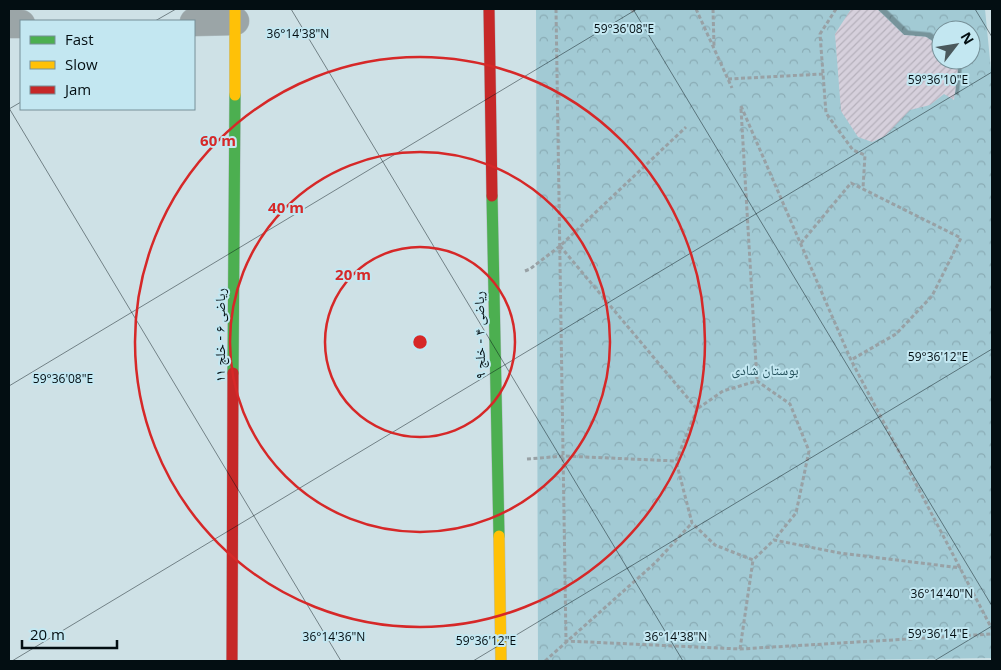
<svg xmlns="http://www.w3.org/2000/svg" width="1001" height="670" viewBox="0 0 1001 670" font-family="'Open Sans','Noto Naskh Arabic',sans-serif">
  <style>
    .forest { fill: url(#forest-crowns); fill-rule: evenodd }
    .building { fill: url(#building-hatch); filter: url(#shadow) }
    .lines { fill: none; stroke-linecap: round; stroke-linejoin: round }
    .street-casing { stroke: #afbec2; stroke-width: 29 }
    .fast-casing { stroke: #afbec2; stroke-width: 12 }
    .slow-casing { stroke: #afbec2; stroke-width: 12 }
    .jam-casing { stroke: #afbec2; stroke-width: 12 }
    .path { stroke: #98a1a5; stroke-width: 3; stroke-dasharray: 4 2.5; stroke-linecap: butt }
    .street { stroke: #9ba5a7; stroke-width: 28 }
    .fast { stroke: #4caf50; stroke-width: 11 }
    .slow { stroke: #ffc107; stroke-width: 11 }
    .jam { stroke: #c62828; stroke-width: 11 }
    .ticks { fill: none; stroke: #030e12; stroke-width: 1; stroke-opacity: 0.45 }
    .ring { fill: none; stroke: #d62828; stroke-width: 2.5 }
    .labels { text-anchor: middle; dominant-baseline: central; stroke-width: 4; stroke-linejoin: round; paint-order: stroke }
    .street-label { font-size: 14px; fill: #030e12; stroke: #c3e7f1 }
    .park-label { font-size: 14px; fill: #224f5a; stroke: #c3e7f1 }
    .ticks-label { font-size: 12px; text-anchor: middle; fill: #030e12; stroke: #c3e7f1; stroke-width: 4; stroke-linejoin: round; paint-order: stroke }
    .centre { fill: #d62828; stroke: #c3e7f1; stroke-width: 2.5 }
    .ring-label { font-size: 15px; text-anchor: middle; font-weight: bold; fill: #d62828; stroke: #c3e7f1; stroke-width: 4; stroke-linejoin: round; paint-order: stroke }
  </style>
  <defs>
    <pattern id="forest-crowns" width="20" height="18" patternUnits="userSpaceOnUse" patternTransform="scale(1.25)"><rect width="20" height="18" fill="#a2cad4"/><path d="M2 6a3 3 0 1 1 6 0M12 15a3 3 0 1 1 6 0" fill="none" stroke="#8aacb5"/></pattern>
    <pattern id="building-hatch" width="6" height="6" patternUnits="userSpaceOnUse" patternTransform="scale(1.25)"><rect width="6" height="6" fill="#d6d0dc"/><path d="M-1 1l2-2M0 6l6-6M5 7l2-2" fill="none" stroke="#b6b1bc"/></pattern>
    <filter id="shadow"><feDropShadow dx="4.5" dy="-4.5" stdDeviation="0" flood-color="#0004"/></filter>
  </defs>
  <rect width="100%" height="100%" fill="#cee1e6"/>
  <path class="forest" d="M536,9h449l7,71v578l-209,3h-245zM941,30h30v30h-30z"/>
  <path class="building" d="M851,9h26l27,26 22,2 12,8 3,3v12h18l-5,40 -10,-6 -14,11 -20,5 -25,26 -13,6 -14,-5 -17,-26 -6,-77z"/>
  <g class="lines">
    <g class="street-casing">
      <path id="street" d="M194,22l41,-1
        M9,24h12"/>
    </g>
    <g class="fast-casing">
      <path id="fast" d="M492,196l7,340
        M233,373l2,-278"/>
    </g>
    <g class="slow-casing">
      <path id="slow" d="M235,95v-86
        M499,536l2,125"/>
    </g>
    <g class="jam-casing">
      <path id="jam" d="M489,9l3,187
        M232,661l1,-288"/>
    </g>
    <path class="path" d="M556,9l10,632 174,8 252,-15
      M631,9l4,4
      M696,9l36,79
      M713,9l1,37
      M836,9l-16,25 6,79 27,37 12,5 -2,33
      M728,79l95,-5
      M741,106l110,254 141,269
      M741,109l16,272
      M801,243l50,-60 110,55 -29,58 -36,38 -45,26
      M560,246l137,163 26,-18 34,-10 33,23 19,47 -13,62 -22,27
      M525,271l5,-2 30,-23 126,-119
      M697,409l-21,52 16,62 23,22 38,15 21,-20 66,13 121,15
      M527,459l37,-3 112,5
      M740,649l13,-89
      M545,661l110,-98 37,-40"/>
    <use href="#street" class="street"/>
    <use href="#fast" class="fast"/>
    <use href="#slow" class="slow"/>
    <use href="#jam" class="jam"/>
  </g>
  <path class="ticks" d="M291,9l392,652M633,9l359,597M975,9l17,28M155,21l21,-12M9,108l332,553M9,109l12,-7M9,386l628,-377M12,661l980,-589M473,661l519,-312M934,661l58,-35"/>
  <g class="ring">
    <circle cx="420" cy="342" r="95"/>
    <circle cx="420" cy="342" r="190"/>
    <circle cx="420" cy="342" r="285"/>
  </g>
  <g class="labels">
    <g class="street-label">
      <text transform="translate(219 335) rotate(-90)">ریاضی ۶ - خلج ۱۱</text>
      <text transform="translate(479 335) rotate(-91)">ریاضی ۴ - خلج ۹</text>
    </g>
    <g class="park-label">
      <text x="765" y="369">بوستان شادی</text>
    </g>
  </g>
  <g class="ticks-label">
    <text x="624" y="33">59°36'08"E</text>
    <text x="298" y="38">36°14'38"N</text>
    <text x="938" y="84">59°36'10"E</text>
    <text x="938" y="361">59°36'12"E</text>
    <text x="63" y="383">59°36'08"E</text>
    <text x="942" y="598">36°14'40"N</text>
    <text x="938" y="638">59°36'14"E</text>
    <text x="334" y="641">36°14'36"N</text>
    <text x="676" y="641">36°14'38"N</text>
    <text x="486" y="645">59°36'12"E</text>
  </g>
  <circle cx="420" cy="342" r="8" class="centre"/>
  <g class="ring-label">
    <text x="218" y="146">60 m</text>
    <text x="286" y="213">40 m</text>
    <text x="353" y="280">20 m</text>
  </g>
  <rect width="1001" height="670" fill="none" stroke="#030e12" stroke-width="20"/>
  <rect x="20" y="20" width="175" height="90" fill="#c3e7f1" stroke="#769098"/>
  <rect x="30" y="36" width="25" height="8" fill="#4caf50" stroke="#769098"/>
  <text x="65" y="45" font-size="15" fill="#030e12">Fast</text>
  <rect x="30" y="61" width="25" height="8" fill="#ffc107" stroke="#769098"/>
  <text x="65" y="70" font-size="15" fill="#030e12">Slow</text>
  <rect x="30" y="86" width="25" height="8" fill="#c62828" stroke="#769098"/>
  <text x="65" y="95" font-size="15" fill="#030e12">Jam</text>
  <g transform="translate(956 45) rotate(59)"><circle r="24" fill="#c3e7f1" stroke="#769098"/>
  <path d="M0-4L9 19L0 12L-9 19Z" fill="#4a585c"/>
  <text y="-8" font-size="14" font-weight="bold" text-anchor="middle" fill="#030e12">N</text>
  </g>
  <path d="M22 640v8h95v-8" fill="none" stroke="#030e12" stroke-width="2.5"/>
  <text x="30" y="640" font-size="15" fill="#030e12" stroke="#c3e7f1" stroke-width="4" paint-order="stroke">20 m</text>
</svg>
